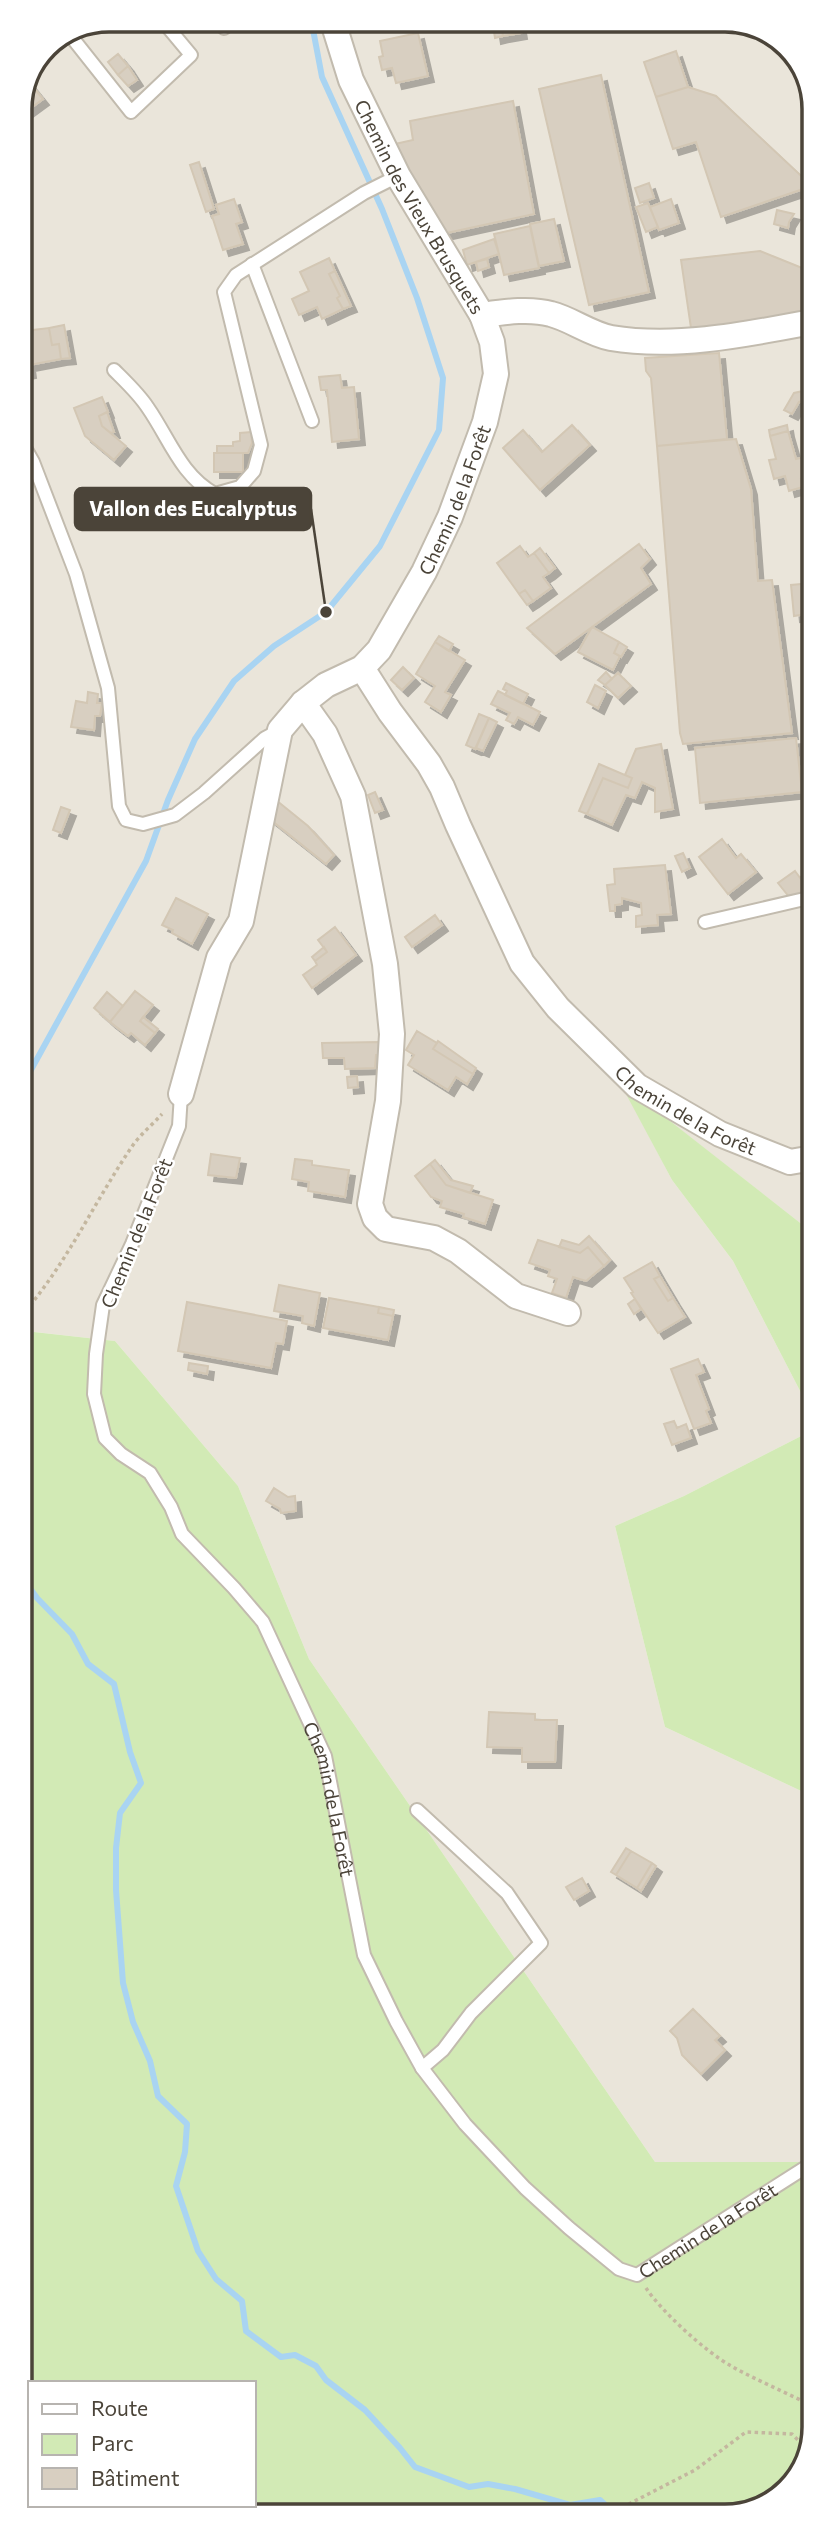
<svg xmlns="http://www.w3.org/2000/svg" width="834" height="2535" viewBox="0 0 834 2535" font-family="Commissioner,sans-serif">
  <style>
    .residential { fill: #eae5da }
    .green { fill: #d2eab5 }
    .lines { fill: none; stroke-linecap: round; stroke-linejoin: round }
    .stream { stroke: #a9d4f2; stroke-width: 6 }
    .building { fill: #d8cfc1; stroke: #d3c7b4; stroke-width: 2; filter: url(#shadow) }
    .service-casing { stroke: #c2bbae; stroke-width: 16 }
    .minor-casing { stroke: #c2bbae; stroke-width: 28 }
    .path { stroke: #c4b79f; stroke-width: 3.5; stroke-dasharray: 3.5 3.5; stroke-linecap: butt }
    .service { stroke: #fff; stroke-width: 12 }
    .minor { stroke: #fff; stroke-width: 24 }
    .labels { text-anchor: middle; dominant-baseline: central; stroke-width: 5; stroke-linejoin: round; paint-order: stroke }
    .street-label { font-size: 19px; fill: #4b4439; stroke: #fff }
    .rim { fill: none; stroke: #4b4439; stroke-width: 3.5 }
    .leader { fill: none; stroke: #4b4439; stroke-width: 2.5 }
    .callout-dot { fill: #4b4439; stroke: #fff; stroke-width: 2.5 }
    .callout { fill: #4b4439; stroke: #4b4439; stroke-width: 2.5 }
    .callout-label { font-size: 21px; text-anchor: middle; font-weight: bold; fill: #fff }
  </style>
  <defs>
    <filter id="shadow"><feDropShadow dx="6" dy="6" stdDeviation="0" flood-color="#0004"/></filter>
  </defs>
  <rect width="100%" height="100%" fill="#f6f3ec"/>
  <path class="residential" d="M109,19h623l52,22 28,45 1,1147 -192,-150 51,97 61,81 80,155v14l-129,66 -69,30 50,201 149,70v365h-159l-346,-503 -71,-173 -123,-145 -80,-9 -14,25 -2,-1254 27,-58z"/>
  <path class="green" d="M619,1081l194,152v183l-80,-155 -61,-81z
    M34,1332l81,9 123,145 71,173 346,503h159l1,265 -19,54 -48,32 -646,3 -24,-11h176v-122h-224v78l-8,-12 -1,-1092z
    M813,1430l1,367 -149,-70 -50,-201 69,-30z"/>
  <g class="lines">
    <path class="stream" d="M21,1088l125,-227 22,-61 27,-61 39,-58 40,-35 52,-34 54,-66 59,-116 4,-52 -26,-80 -35,-89 -60,-132 -11,-58
      M21,1576l16,22 35,36 16,30 26,20 16,68 11,31 -21,30 -4,35v42l7,93 10,39 17,39 8,35 29,28 -2,28 -9,34 22,65 18,28 26,22 4,30 35,26 14,-2 21,11 10,14 39,30 35,38 15,19 54,20 19,-3 27,5 55,16 30,-5 14,13
      M785,2489l9,-17 7,-6"/>
  </g>
  <path class="building" d="M492,19h8l3,17 -8,2z
    M500,19h23l-4,2 2,12 -18,3z
    M418,33l10,43 -32,7 -4,-15 -10,2 -3,-13 4,-1 -3,-15z
    M676,51l12,36 -32,10 -12,-35z
    M118,54l10,12 -10,9 -10,-13z
    M128,66l9,14 -9,6 -10,-11z
    M601,75l48,217 -60,13 -50,-216z
    M29,82l14,17 -19,14 -5,-10z
    M688,87l28,9 96,90 -91,31 -25,-75 -23,7 -17,-52z
    M513,101l21,113 -92,20 -42,-77 -5,-13 18,-4 -3,-19z
    M199,162l15,47 -8,3 -16,-47z
    M649,183l5,15 -14,5 -5,-15z
    M234,199l8,23 -6,2 7,20 -20,6 -11,-34 7,-2 -3,-9z
    M671,199l8,24 -20,7 -9,-23z
    M648,203l10,24 -12,5 -10,-25z
    M777,210l17,4 -5,8 -1,6 -14,-4z
    M554,219l10,42 -25,5 -9,-42z
    M530,226l9,42 -35,7 -10,-41z
    M494,239l5,15 -32,11 -4,-15z
    M760,251l52,21v40l-55,10 -66,6 -10,-68z
    M329,258l6,13 -6,3 11,22 -3,2 6,11 -21,10 -5,-12 -18,8 -7,-16 17,-8 -9,-19z
    M487,259l2,8 -11,4 -2,-9z
    M335,271l16,35 -8,3 -6,-11 3,-2 -11,-22z
    M64,325l6,33 -9,1 -2,-15 -7,1 -3,-17z
    M49,328l3,17 7,-1 2,15 -32,6 1,7 -10,2v-37l12,-2 1,-5z
    M719,353l8,86 -70,7 -6,-68 -5,-7 -1,-13z
    M340,375l2,13 12,-1 5,52 -27,3 -5,-52h-6l-2,-13z
    M812,389v10l-13,3 -7,12 -8,-4 10,-17z
    M102,397l6,15 -9,4 3,10 24,20 -12,14 -29,-24 -11,-28z
    M107,412l7,20 -3,1 -9,-7 -3,-10z
    M572,425l18,20 -50,45 -37,-42 20,-18 19,22z
    M787,425l1,6 -18,5 -1,-6z
    M788,431l8,28 16,-4v21l-11,3 2,8 -14,4 -4,-15 -11,3 -5,-19 7,-1 -6,-23z
    M251,432l1,11 -4,10h-31v-7h16v-4l7,-1v-8z
    M736,439l15,50 7,92 14,-1 20,153 -109,11 -3,-11 -23,-287z
    M214,453h29v19h-29z
    M639,544l11,15 -9,9 10,16 -96,70 -28,-26z
    M520,546l8,11 6,-4 15,20 -6,4 8,11 -18,13 -8,-11 -6,4 -22,-31z
    M540,548l15,20 -6,5 -15,-20z
    M812,583v30l-18,3 -3,-31z
    M525,590l8,11 -6,4 -8,-11z
    M592,627l27,15 -5,11 6,3 -7,14 -35,-18z
    M439,636l14,8 -4,7 -14,-9z
    M435,642l30,18 -20,32 6,3 -10,17 -16,-10 10,-16 -19,-12z
    M619,642l8,5 -6,10 -7,-4z
    M403,667l11,11 -12,12 -11,-10z
    M606,672l6,7 -7,6 -7,-5z
    M618,673l13,13 -13,12 -13,-13z
    M506,683l22,11 -5,10 -18,-9 2,-4 -4,-2z
    M595,685l11,6 -8,17 -11,-6z
    M498,691l42,21 -7,13 -15,-8 -4,7 -8,-4 4,-7 -19,-9z
    M88,692l10,2 -1,9h5l-2,13h-5l-1,14 -23,-3 5,-26 11,2z
    M479,714l10,4 -14,31 -9,-4z
    M489,718l8,4 -14,29 -7,-3z
    M796,738l6,54 -102,11 -5,-55z
    M661,744l12,65 -18,3v-24l-13,-6 -7,16 -9,-3 -14,30 -25,-11 16,-36 25,10 4,-10 -7,-3 11,-26z
    M599,764l33,14 -4,10 -25,-10 -16,36 -8,-3z
    M375,792l8,18 -8,3 -7,-18z
    M271,796l37,30 26,29 -8,9 -60,-48z
    M61,807l9,3 -9,23 -8,-3z
    M722,839l14,19 5,-4 15,18 -28,22 -29,-37z
    M683,853l7,15 -8,4 -7,-16z
    M665,865l6,49 -14,1 1,10 -22,2v-11l6,-1 -1,-12 -19,-5v6l-7,1v6h-5l-3,-26 8,-1 -1,-15z
    M795,871l11,15 2,9 -18,3 -12,-15z
    M176,898l32,16 -16,30 -20,-11 1,-3 -11,-5z
    M435,915l7,10 -30,22 -7,-10z
    M335,927l21,28 -44,33 -9,-13 14,-10 -2,-4 12,-9 -9,-12z
    M324,947l3,5 -12,9 -3,-4z
    M135,991l18,14 -13,16 15,12 -10,12 -14,-12 -3,3 -18,-14z
    M107,992l16,14 -13,16 -16,-14z
    M143,1017l15,12 -3,4 -15,-12z
    M417,1031l20,12 -4,6 40,25 -6,10 -11,-7 -8,13 -40,-25 6,-10 -8,-5z
    M438,1041l38,27 -3,6 -40,-25z
    M379,1042v13h-3l-1,13 -30,1 -1,-11h-21l-1,-15z
    M357,1076l1,11 -10,1 -1,-11z
    M211,1154l29,4 -4,20 -28,-3z
    M295,1159l17,2v4l37,5 -4,27 -37,-6 1,-9 -17,-3z
    M435,1160l16,20 22,6 -3,7 -24,-8 -16,-21z
    M430,1164l16,21 47,15 -8,24 -22,-7 1,-3 -24,-7 2,-6 -11,-4 -16,-21z
    M589,1236l21,24 -6,6 -16,-19 -8,6 -21,-6 3,-7 17,5z
    M538,1240l42,13 8,-6 16,19 -18,15 -13,-4 -7,21 -14,-5 5,-14 -9,-3 2,-6 -21,-7z
    M652,1262l8,14 -6,3 14,22 5,-3 12,19 -27,16 -27,-40 2,-1 -9,-14z
    M660,1276l13,22 -5,3 -14,-22z
    M279,1285l41,8 -6,33 -12,-3 1,-7 -29,-5z
    M329,1298l50,9 -1,6 15,3 -5,24 -65,-12z
    M635,1299l6,10 -7,5 -6,-10z
    M187,1302l100,19 -4,23 -7,-1 -5,25 -93,-17z
    M379,1307l15,3 -1,6 -15,-3z
    M698,1359l6,13 -8,3 13,34 -3,2 5,12 -17,6 -23,-60z
    M189,1363l19,3 -1,8 -19,-4z
    M674,1421l3,7 9,-4 5,14 -19,7 -8,-21z
    M274,1488l14,9 7,-1 1,15 -15,2 -1,-4 -14,-8z
    M489,1712l46,2v6h22l-2,42h-33v-14l-35,-1z
    M626,1848l5,3 -15,24 -5,-3z
    M631,1851l21,12 -15,25 -21,-13z
    M652,1863l4,3 -15,25 -4,-3z
    M582,1878l7,13 -15,9 -8,-13z
    M693,2009l27,27 -5,4 10,10 -24,24 -19,-19 -5,-17 -7,-7z"/>
  <g class="lines">
    <g class="service-casing">
      <g id="service">
        <path d="M224,28l11,-9"/>
        <path d="M70,35l61,77 60,-57 -30,-36"/>
        <path d="M252,264l60,157"/>
        <path d="M114,370c12,12 25,24 34,38 21,30 33,68 67,86l25,-7 14,-16 7,-26 -37,-153 12,-17 128,-82 34,-17"/>
        <path d="M20,439l13,23 43,112 32,114 11,118 7,14 17,4 32,-9 29,-22 61,-55 15,-8"/>
        <path d="M705,922l108,-25"/>
        <path id="s1" d="M181,1094l-2,32 -47,118 -29,61 -7,49 -2,40 11,44 16,16 29,19 21,34 11,27 52,54 29,34 62,134 39,199 32,66 26,47 43,56 60,64 44,40 50,41 18,6 177,-113"/>
        <path d="M417,1810l90,83 34,50 -70,70 -28,37 -21,18"/>
      </g>
    </g>
    <g class="minor-casing">
      <g id="minor">
        <path id="s2" d="M332,19l19,61 47,96 84,139c22,-3 48,-7 69,-1 20,5 39,20 60,24 65,11 137,-4 201,-16"/>
        <path id="s3" d="M362,668l28,44 39,52 13,23 16,38 64,138 36,45 79,78 83,48 70,28 23,-4"/>
        <path d="M303,703l22,31 28,62 32,168 7,70 -4,67 -18,103 5,14 11,11 48,9 24,13 58,45 52,17"/>
        <path id="s4" d="M181,1094l38,-136 22,-37 39,-191 23,-27 23,-18 36,-17 17,-18 45,-78 26,-55 35,-95 11,-48 -4,-32 -10,-27"/>
      </g>
    </g>
    <path class="path" d="M21,1316c46,-52 73,-114 112,-171 8,-11 20,-21 29,-31
      M646,2288c16,24 60,64 85,78 27,15 56,27 84,41
      M602,2513l21,-6 72,-37 51,-38 46,2 15,15"/>
    <use href="#service" class="service"/>
    <use href="#minor" class="minor"/>
  </g>
  <g class="labels">
    <g class="street-label">
      <text stroke="none"><textPath href="#s2" startOffset="208">Chemin des Vieux Brusquets</textPath></text>
      <text stroke="none"><textPath href="#s4" startOffset="677">Chemin de la Forêt</textPath></text>
      <text stroke="none"><textPath href="#s3" startOffset="560">Chemin de la Forêt</textPath></text>
      <text transform="translate(136 1233) rotate(-68)">Chemin de la Forêt</text>
      <text stroke="none"><textPath href="#s1" startOffset="798">Chemin de la Forêt</textPath></text>
      <text stroke="none"><textPath href="#s1" startOffset="1470">Chemin de la Forêt</textPath></text>
    </g>
  </g>
  <path d="M0 0H834V2535H0ZM109 32H725A77 77 0 0 1 802 109V2427A77 77 0 0 1 725 2504H109A77 77 0 0 1 32 2427V109A77 77 0 0 1 109 32Z" fill="#fff" fill-rule="evenodd"/>
  <path class="rim" d="M109 32H725A77 77 0 0 1 802 109V2427A77 77 0 0 1 725 2504H109A77 77 0 0 1 32 2427V109A77 77 0 0 1 109 32Z"/>
  <path class="leader" d="M326 612L311 509"/>
  <circle class="callout-dot" cx="326" cy="612" r="7"/>
  <rect class="callout" x="75" y="488" width="236" height="42" rx="7"/>
  <g class="callout-label">
    <text x="193" y="516">Vallon des Eucalyptus</text>
  </g>
  <rect x="28" y="2381" width="228" height="126" fill="#ffffff" stroke="#b7b4b0" stroke-width="2"/>
  <rect x="42" y="2404" width="35" height="10" fill="#ffffff" stroke="#b7b4b0" stroke-width="2"/>
  <text x="91" y="2416" font-size="21" fill="#4b4439">Route</text>
  <rect x="42" y="2434" width="35" height="21" fill="#d2eab5" stroke="#b7b4b0" stroke-width="2"/>
  <text x="91" y="2451" font-size="21" fill="#4b4439">Parc</text>
  <rect x="42" y="2468" width="35" height="21" fill="#d8cfc1" stroke="#b7b4b0" stroke-width="2"/>
  <text x="91" y="2486" font-size="21" fill="#4b4439">Bâtiment</text>
</svg>
